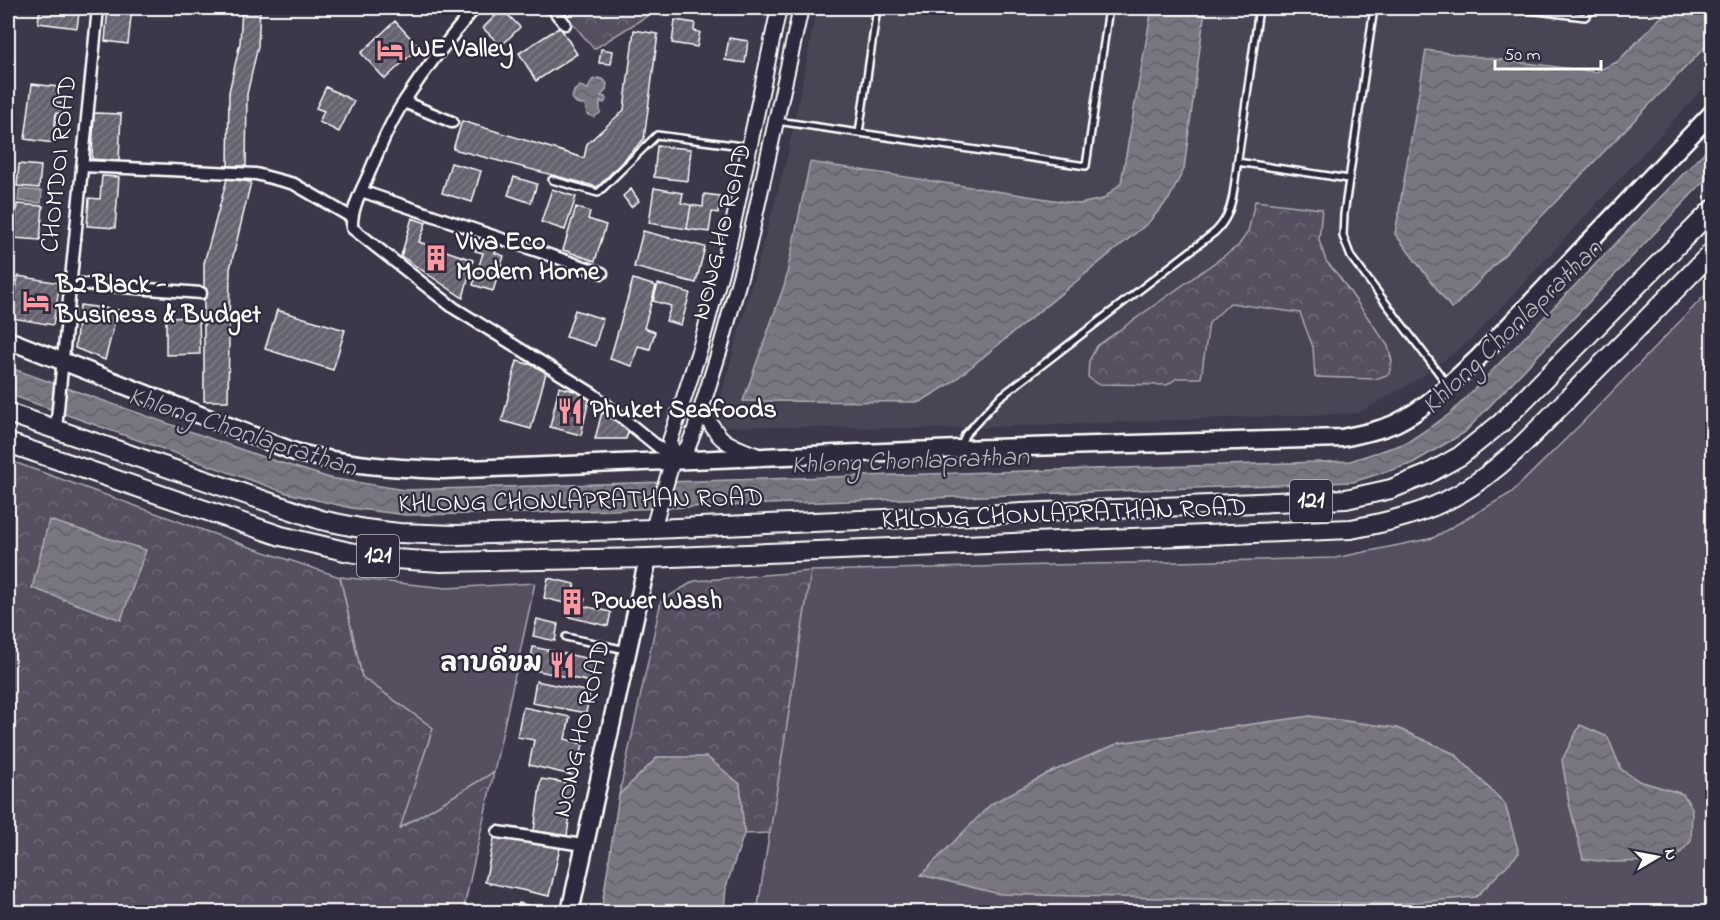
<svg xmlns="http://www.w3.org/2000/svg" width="1720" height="920" viewBox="0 0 1720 920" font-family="'Indie Flower','Playpen Sans Thai',sans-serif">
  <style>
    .built { fill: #494455 }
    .grass { fill: #555060; stroke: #aaa8b0; stroke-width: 1.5 }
    .forest { fill: url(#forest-crowns); stroke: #aaa8b0; stroke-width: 1.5 }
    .water { fill: url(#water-waves); stroke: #afadb4; stroke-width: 1.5 }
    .building { fill: url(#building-hatch); stroke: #fff; stroke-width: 1.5 }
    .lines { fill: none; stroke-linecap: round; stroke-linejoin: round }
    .service-casing { stroke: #fff; stroke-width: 10 }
    .minor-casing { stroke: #fff; stroke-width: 15 }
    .tertiary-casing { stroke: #fff; stroke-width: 18 }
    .secondary-casing { stroke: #fff; stroke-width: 21 }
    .primary-casing { stroke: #fff; stroke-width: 22 }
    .service { stroke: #2f2a3d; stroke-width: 5 }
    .minor { stroke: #2f2a3d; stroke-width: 10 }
    .tertiary { stroke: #2f2a3d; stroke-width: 14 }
    .secondary { stroke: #2f2a3d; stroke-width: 16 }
    .primary { stroke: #2f2a3d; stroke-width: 18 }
    .labels { text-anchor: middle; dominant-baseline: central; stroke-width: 4.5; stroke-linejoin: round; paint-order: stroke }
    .shield { fill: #2f2a3d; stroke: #c1bfc5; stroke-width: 1.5 }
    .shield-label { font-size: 24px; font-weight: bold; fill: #fff }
    .poi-label { font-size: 26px; font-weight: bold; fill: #fff; stroke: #2f2a3d; text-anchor: start }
    .street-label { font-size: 26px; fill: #fff; stroke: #2f2a3d }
    .water-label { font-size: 27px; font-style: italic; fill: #b5b4ba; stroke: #2f2a3d }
  </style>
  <defs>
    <pattern id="forest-crowns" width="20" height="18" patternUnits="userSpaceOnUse" patternTransform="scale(1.5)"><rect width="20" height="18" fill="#555060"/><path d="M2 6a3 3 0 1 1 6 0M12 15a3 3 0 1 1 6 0" fill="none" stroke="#6e6a78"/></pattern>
    <pattern id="water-waves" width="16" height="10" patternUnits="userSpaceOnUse" patternTransform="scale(1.5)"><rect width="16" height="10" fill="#797682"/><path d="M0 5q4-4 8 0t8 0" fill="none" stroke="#626167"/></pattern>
    <pattern id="building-hatch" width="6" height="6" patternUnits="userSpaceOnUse" patternTransform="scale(1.5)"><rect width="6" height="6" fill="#666270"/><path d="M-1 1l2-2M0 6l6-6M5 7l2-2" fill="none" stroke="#7d7a85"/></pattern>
  </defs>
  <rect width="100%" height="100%" fill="#3c3749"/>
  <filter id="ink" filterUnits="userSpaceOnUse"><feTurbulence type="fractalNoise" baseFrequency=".0167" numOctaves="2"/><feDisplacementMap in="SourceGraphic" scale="12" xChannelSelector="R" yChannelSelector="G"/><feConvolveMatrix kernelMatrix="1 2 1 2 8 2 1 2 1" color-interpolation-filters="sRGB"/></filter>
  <g filter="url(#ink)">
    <path class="built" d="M817,8h895v71l-242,262 -55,40 -57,32 -414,16 -220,-3 -7,-15 70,-254z"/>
    <path class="grass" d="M1712,288v624h-955l54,-341 524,-13 98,-20 78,-45 71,-70z
      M340,577l107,11 88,-5 -41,189 -95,57 34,-101 -71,-51z"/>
    <path class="forest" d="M560,8h100l-66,41z
      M1255,201l67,8 -3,31 7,21 12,14 50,71 4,15 -3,13 -13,5 -61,-2 -2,-30 -13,-34 -70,-10 -21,20 -8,55h-24l-10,7 -70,-1 -9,-7 1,-16 8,-15 141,-100 10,-14z
      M8,460l242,87 90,30 22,100 71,51 -33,100 94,-56 -31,140h-455z
      M811,571l-41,262 -26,1 -4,-50 -82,-27 -39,38 42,-194 33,-20z"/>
    <path class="water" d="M1152,8l53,1 -21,160 -15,30 -21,24 -198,161 -30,18 -177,-1 42,-118 25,-121 269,42 24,-5 18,-16z
      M1670,8h42v32l-260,269 -57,-75 31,-184 169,22 22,-10z
      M598,78l6,2 3,4 -1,6 -5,6 4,1 1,3 -2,3 -4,-2v12l-6,4 -7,-3 -2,-9 -8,-1 -5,-6 2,-7 6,-5 8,3 4,-9z
      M1712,144v29l-248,260 -53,31 -58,18 -821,31 -126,2 -55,-7 -64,-15 -279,-99v-27l255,90 67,21 75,12 945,-29 56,-18 45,-30z
      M19,189l23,2 -1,12 -23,-2z
      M49,520l97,30 -25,70 -89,-32z
      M1310,716l87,12 58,26 50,50 14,49 -43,44 -79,7 -397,-10 -79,-19 70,-71 60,-32 68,-29z
      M1580,725l28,12 13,32 18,12 44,13 9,14 -1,33 -18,20 -65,1 -25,-3 -14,-56 -7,-43z
      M658,757h49l33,27 4,50 -18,53 -2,25h-123l18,-117z"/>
    <path class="building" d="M40,8h30l-1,4 10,1 -2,15 -39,-5z
      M108,8h24l-4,36 -23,-3z
      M242,8h18l-2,38 -11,48 -1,72h-18l1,-74 11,-49z
      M502,9l18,18 -19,19 -18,-18z
      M675,20l20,3 -1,8 6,1 -3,15 -25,-4z
      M395,21l24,26 -34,32 -24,-26z
      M560,27l17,27 -41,27 -17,-28z
      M634,30l24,4 -14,105 -46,48 -145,-38 9,-28 122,37 3,-14 37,-34z
      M729,38l19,3 -3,22 -20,-3z
      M601,49l12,2 -2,13 -12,-1z
      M32,84l26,3 -2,16 9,1 -2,10 -7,-1 -3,30 -28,-4z
      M326,87l28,14 -15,31 -20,-10 5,-11 -8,-3z
      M94,113l27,1 -2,47 -27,-2z
      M657,146l34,3 -3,32 -34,-4z
      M451,163l30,8 -9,31 -30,-9z
      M19,164l22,2 -2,22 -22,-2z
      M102,176l17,1 -4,51 -28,-2 2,-28 11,1z
      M514,177l23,7 -6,19 -23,-8z
      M227,179l24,3 -21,87 -2,132h-24v-138z
      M654,188l29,5 -2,10 10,2 -4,24 -38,-6z
      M552,189l24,8 -11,33 -24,-8z
      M631,189l8,12 -8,6 -8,-11z
      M704,194l16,2 -2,17 -6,-1 -3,20 -22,-3 4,-24 12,2z
      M17,204l26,2 -3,34 -26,-2z
      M576,207l14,5 -2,7 18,6 -11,36 -32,-11z
      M412,218l14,5 -7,19 54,18 -10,38 -62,-42z
      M643,231l62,16 -9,36 -62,-16z
      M479,236l20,6 -4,11 9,3 -11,35 -20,-6 10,-32 -8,-2z
      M18,276l42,7 -7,42 -41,-7z
      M633,279l23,7 -12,42 11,4 -5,17 -12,-3 -6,20 -22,-7z
      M658,284l32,9 -9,32 -15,-4 5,-15 -18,-5z
      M80,305l38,5 -13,50 -30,-12z
      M277,310l68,20 -12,40 -68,-21z
      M575,310l28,9 -8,27 -29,-9z
      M199,317l1,37 -34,1v-37z
      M517,361l30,8 -16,60 -29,-8z
      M559,387l31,8 -9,40 -31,-8z
      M602,412l27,18 -3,9h-31z
      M548,578l27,6 -3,12 13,3 -2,7 28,6 -3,14 -39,-9 3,-12 -28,-7z
      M537,619l21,5 -3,17 -22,-5z
      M533,647l62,13 -4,22 -62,-13z
      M536,681l54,11 -4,21 -54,-10z
      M523,707l47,10 -5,22 18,5 -7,32 -47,-11 5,-25 -17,-3z
      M541,779l33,5 -7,52 -33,-5z
      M495,834l65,14 -11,48 -64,-14z
      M519,903l21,5 -1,4h-22z"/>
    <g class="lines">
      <g class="service-casing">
        <path id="service" d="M1374,8l-30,206 -1,22 8,21 96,127
          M1513,8l72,9 9,-9
          M777,121l309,45 23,-158
          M859,133l18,-125
          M1237,162l112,17
          M552,180l46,13 59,-58 92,12
          M961,445l4,-10 34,-37 216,-166c11,-11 15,-21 18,-37l26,-187
          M566,637l60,13"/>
      </g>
      <g class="minor-casing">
        <path id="minor" d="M475,8c-25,29 -49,60 -70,92 -16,24 -26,50 -37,76 -8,17 -17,34 -16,52l102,80 139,86 80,65
          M552,8l13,16
          M404,102l48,20
          M82,166l174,8 38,10 57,33
          M361,191l241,82
          M70,283l131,10
          M56,429l42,-421
          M498,832l85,13"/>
      </g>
      <g class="tertiary-casing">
        <path id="tertiary" d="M702,408c16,32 21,35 54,47
          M673,459l15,-12 7,-18 25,-80 28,-101 53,-240
          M653,529l20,-70 -3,-18 31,-96 28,-102 50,-235"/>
      </g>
      <g class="secondary-casing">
        <path id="secondary" d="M8,340l287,112c49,13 98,16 148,18l516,-21 383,-11c18,-4 37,-7 54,-15 31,-15 56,-41 81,-64l235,-246
          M570,912l78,-354"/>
      </g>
      <g class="primary-casing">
        <path id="primary" d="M8,413l313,107 44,9 34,4 57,2 197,-6 693,-30 45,-10 35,-14 34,-19 41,-33 211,-213
          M8,443l273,93 68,16 46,7 46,3 207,-4 703,-29c38,-7 74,-16 108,-35 46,-27 82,-68 119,-106 45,-45 90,-90 134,-136"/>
      </g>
      <use href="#service" class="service"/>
      <use href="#minor" class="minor"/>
      <use href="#tertiary" class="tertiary"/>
      <use href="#secondary" class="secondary"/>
      <use href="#primary" class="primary"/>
    </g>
  </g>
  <defs>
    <g id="hotel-bare" transform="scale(2.07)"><path d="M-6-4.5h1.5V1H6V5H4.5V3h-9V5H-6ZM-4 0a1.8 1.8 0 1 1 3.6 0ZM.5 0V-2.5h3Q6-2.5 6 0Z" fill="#ff9aa2" stroke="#2f2a3d" stroke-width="2.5" paint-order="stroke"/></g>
    <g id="building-bare" transform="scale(2.07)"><path d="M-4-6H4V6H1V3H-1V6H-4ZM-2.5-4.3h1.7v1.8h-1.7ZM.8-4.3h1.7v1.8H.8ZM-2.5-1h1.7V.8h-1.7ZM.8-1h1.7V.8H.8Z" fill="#ff9aa2" stroke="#2f2a3d" stroke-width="2.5" paint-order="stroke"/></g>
    <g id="restaurant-bare" transform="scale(2.07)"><path d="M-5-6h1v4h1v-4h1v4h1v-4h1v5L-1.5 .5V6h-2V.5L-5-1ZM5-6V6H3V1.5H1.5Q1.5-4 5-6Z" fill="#ff9aa2" stroke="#2f2a3d" stroke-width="2.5" paint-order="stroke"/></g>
  </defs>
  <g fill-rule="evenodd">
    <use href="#hotel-bare" x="390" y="50"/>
    <use href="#building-bare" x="436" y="258"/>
    <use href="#hotel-bare" x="36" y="301"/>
    <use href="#restaurant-bare" x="570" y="411"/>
    <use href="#building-bare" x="572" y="602"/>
    <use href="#restaurant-bare" x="562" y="665"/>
  </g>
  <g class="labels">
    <g class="shield">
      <rect x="1290" y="480" width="42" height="42" rx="4.5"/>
      <rect x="357" y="535" width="42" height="42" rx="4.5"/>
    </g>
    <g class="shield-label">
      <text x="1311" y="501">121</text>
      <text x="378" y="556">121</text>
    </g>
    <g class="poi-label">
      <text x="410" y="50">WE Valley</text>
      <text x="456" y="243">Viva Eco<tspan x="456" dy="30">Modern Home</tspan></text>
      <text x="56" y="286">B2 Black -<tspan x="56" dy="30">Business &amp; Budget</tspan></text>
      <text x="590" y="411">Phuket Seafoods</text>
      <text x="592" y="602">Power Wash</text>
      <text x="542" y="665" text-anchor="end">ลาบดีขม</text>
    </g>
    <g class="street-label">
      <text transform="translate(60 164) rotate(-84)">CHOMDOI ROAD</text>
      <text transform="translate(723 232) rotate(-76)">NONG HO ROAD</text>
      <text transform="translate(581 502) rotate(-1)">KHLONG CHONLAPRATHAN ROAD</text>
      <text transform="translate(1064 515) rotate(-2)">KHLONG CHONLAPRATHAN ROAD</text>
      <text transform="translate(583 729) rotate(-77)">NONG HO ROAD</text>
    </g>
    <g class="water-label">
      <text transform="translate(1513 328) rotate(-44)">Khlong Chonlaprathan</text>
      <text transform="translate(242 433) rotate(18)">Khlong Chonlaprathan</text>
      <text transform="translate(910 462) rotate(-2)">Khlong Chonlaprathan</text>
    </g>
  </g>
  <rect width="1720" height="920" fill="none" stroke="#2f2a3d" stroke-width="30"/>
  <rect x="15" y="15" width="1690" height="890" fill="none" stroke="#fff" stroke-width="2" filter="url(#ink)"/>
  <g transform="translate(1657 857) rotate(80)" stroke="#2f2a3d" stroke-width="4.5" paint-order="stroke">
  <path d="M0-4.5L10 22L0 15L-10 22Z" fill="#ffffff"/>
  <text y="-9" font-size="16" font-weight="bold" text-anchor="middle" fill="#ffffff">N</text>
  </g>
  <path d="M1495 60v9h106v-9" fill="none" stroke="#ffffff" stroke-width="3"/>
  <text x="1504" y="60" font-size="18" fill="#ffffff" stroke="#2f2a3d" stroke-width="4.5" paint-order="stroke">50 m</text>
</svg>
